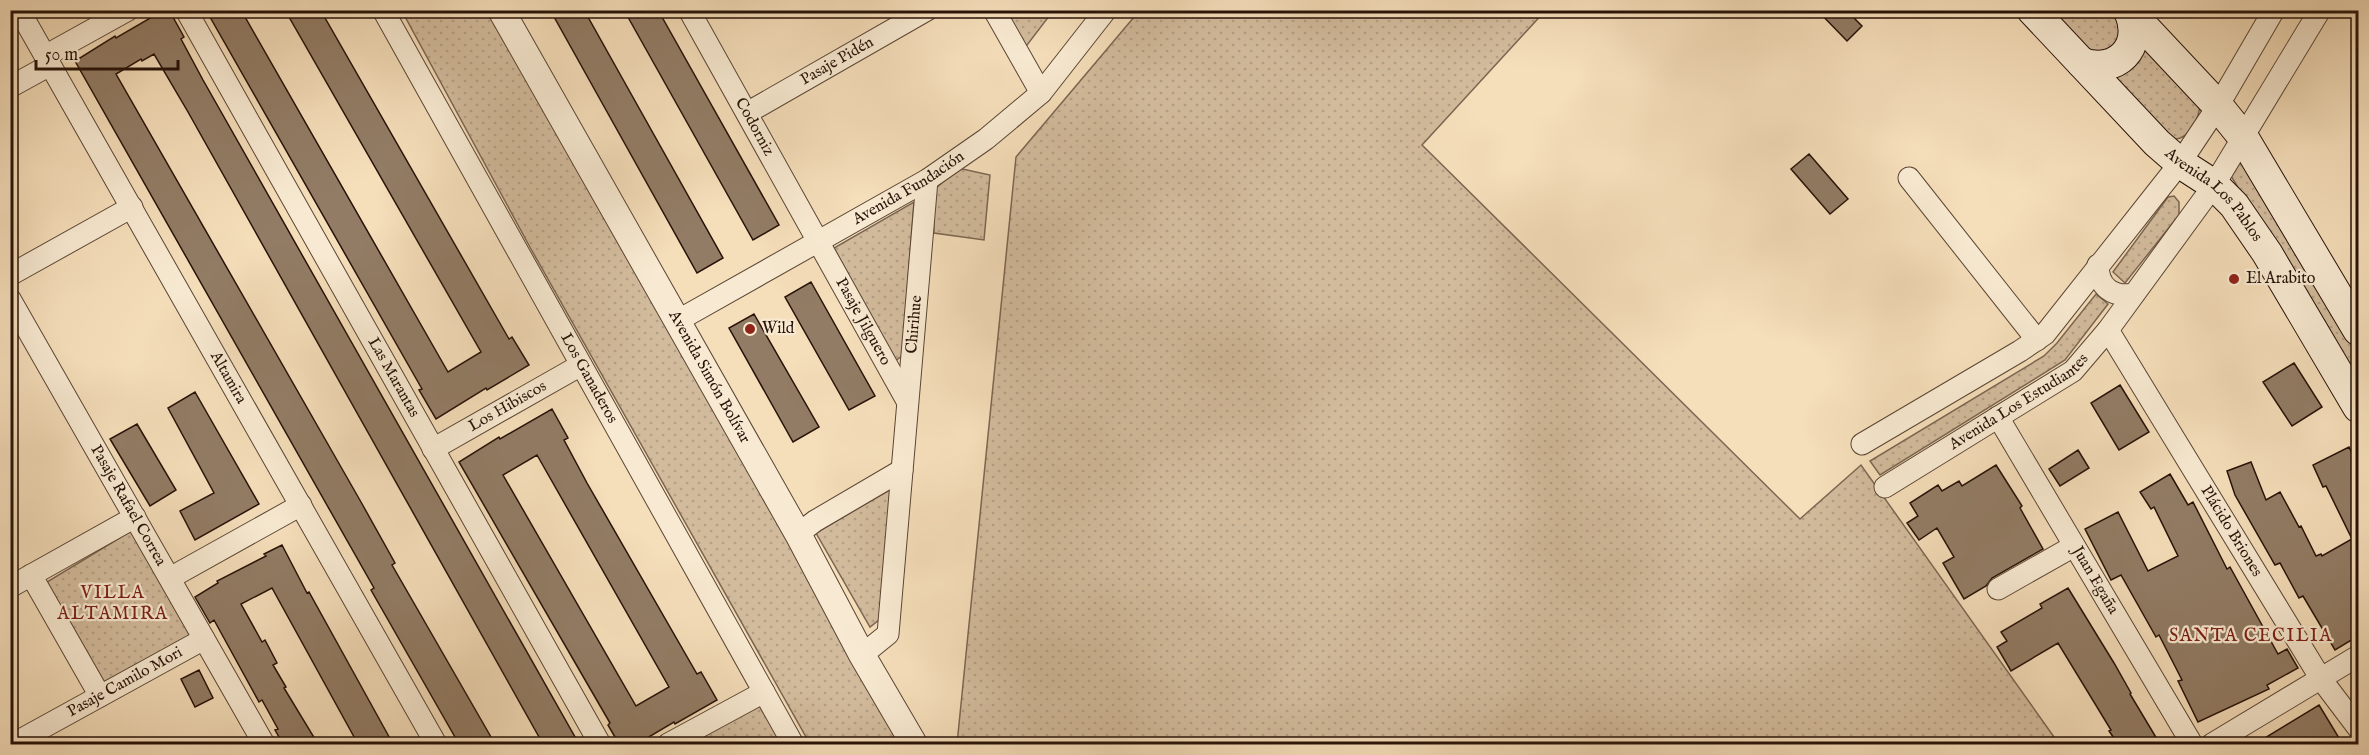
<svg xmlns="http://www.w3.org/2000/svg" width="2369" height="755" viewBox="0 0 2369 755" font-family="'IM FELL English',serif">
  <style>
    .grass { fill: url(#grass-dots); stroke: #7c6652; stroke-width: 1.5 }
    .building { fill: #927c65; stroke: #271208; stroke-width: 1.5; fill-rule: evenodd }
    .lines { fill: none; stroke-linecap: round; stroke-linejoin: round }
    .minor-casing { stroke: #5a4534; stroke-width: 23 }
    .tertiary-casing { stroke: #5a4534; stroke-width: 28 }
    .secondary-casing { stroke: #271208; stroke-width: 32 }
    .minor { stroke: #f8ead2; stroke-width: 21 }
    .tertiary { stroke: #f8ead2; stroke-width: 26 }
    .secondary { stroke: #f8ead2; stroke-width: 30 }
    .poi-dot { fill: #8f2418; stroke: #f8ead2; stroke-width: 2 }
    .labels { text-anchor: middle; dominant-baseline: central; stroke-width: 4.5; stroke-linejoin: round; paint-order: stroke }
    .street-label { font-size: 16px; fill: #271208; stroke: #f8ead2 }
    .poi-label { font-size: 16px; fill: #271208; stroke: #f8ead2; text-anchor: start }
    .neighbourhood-label { font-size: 18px; letter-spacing: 1.5px; fill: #7a1f14; stroke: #f8ead2 }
  </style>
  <defs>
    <pattern id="grass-dots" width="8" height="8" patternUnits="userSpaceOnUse" patternTransform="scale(1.5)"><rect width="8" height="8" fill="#d2bb9c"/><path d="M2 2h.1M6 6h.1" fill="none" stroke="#b4a085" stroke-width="1.8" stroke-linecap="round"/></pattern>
  </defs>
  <rect width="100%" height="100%" fill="#f5deba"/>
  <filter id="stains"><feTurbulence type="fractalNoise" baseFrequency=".00333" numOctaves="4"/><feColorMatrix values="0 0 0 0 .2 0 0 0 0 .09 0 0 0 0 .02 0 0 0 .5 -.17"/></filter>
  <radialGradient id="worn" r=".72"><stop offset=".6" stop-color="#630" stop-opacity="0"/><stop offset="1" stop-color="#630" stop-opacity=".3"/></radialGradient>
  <path class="grass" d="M1140,10l405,1 -123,134 378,374 61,-54 198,279h-1102l59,-587z
    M402,11h90l413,733h-95l-279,-495z
    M1002,11h51l-29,38z
    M2046,11h75l79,92c0,14 -12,41 -30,35z
    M2240,161l13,14 105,174v34l-127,-207z
    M958,168l32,7 -6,65 -50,-7 -1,-42z
    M2174,196l5,6v13l-54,68 -12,-11 55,-75z
    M914,202l-12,154 -7,5 -61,-113z
    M2096,294l12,10 -43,56 -185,115 -10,-14 174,-105 13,-13z
    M893,488l-13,131 -10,8 -54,-94z
    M131,531l60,104 -87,47 -57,-100z
    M764,692l29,52h-125z"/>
  <path class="building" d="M164,10h5l15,27 -3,2 22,41 376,664h-36l-355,-632 -34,-58 -12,7 -1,-2 -25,15 245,428 34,61 -3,2 103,179h-36l-88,-154 3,-2 -299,-527 40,-25 1,2z
    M206,10h35l207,362 33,-20 -196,-342 36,1 188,328 3,-2 17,28 -42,25 -1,-2 -50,31 -17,-29 3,-1z
    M561,10h23l139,248 -26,15 -144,-258z
    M624,10h34l121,215 -26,15z
    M1817,10h44l-7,8 8,8 -15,15z
    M1809,154l39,45 -18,15 -39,-45z
    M811,282l64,114 -26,14 -64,-113z
    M754,314l65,113 -26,15 -64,-114z
    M2294,363l28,44 -30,19 -29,-44z
    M2120,385l29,47 -30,18 -28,-47z
    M195,392l64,112 -64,36 -15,-29 34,-18 -46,-85z
    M552,409l16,29 -4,2 23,43 110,191 4,-2 16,28 -42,24 -1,-2 -37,22h-18l-11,-19 2,-2 -151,-261 40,-25 1,2zM537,455l132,232 -33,19 -133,-231z
    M137,424l39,66 -26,16 -40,-67z
    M2349,447l9,19v170l-23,14 -32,-54 -4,2 -19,-35 -5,2 -40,-70 -8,-24 24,-9 15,38 14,-8 19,35 2,-1 15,30 5,-2 1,2 30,-17 -26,-53 -3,1 -10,-22z
    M2078,450l11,18 -29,18 -11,-17z
    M1996,465l26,41 -2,2 23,41 -51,29 -6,8 -22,13 -21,-36 11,-6 -17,-29 -18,12 -12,-17 11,-7 -8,-13 28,-18 4,6 17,-10 3,5z
    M2170,474l18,31 5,-3 34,67 3,-2 48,87 9,-5 11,19 -31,17 2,4 -71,33 -20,-41 4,-1 -23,-45 -3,2 -35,-62 -10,5 -26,-51 33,-17 30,59 30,-15 -24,-49 -3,2 -11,-17z
    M282,545l25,48 2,-1 84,152h-35l-86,-156 -31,16 21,38 3,-2 12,23 -4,2 13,22 -2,1 34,56h-35l-8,-14 3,-1 -16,-29 -3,2 -45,-82 -4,3 -15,-26 23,-14 -1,-2 49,-25 -2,-2z
    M2068,588l46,75 17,30 -1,1 30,50h-42l-9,-13 2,-1 -53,-87 -47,28 -14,-24 10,-6 -6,-9 41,-24 -2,-4z
    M199,670l14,28 -18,9 -14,-28z
    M2319,705l20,33 -10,6h-74z"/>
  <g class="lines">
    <g class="minor-casing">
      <g id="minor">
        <path id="s1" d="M19,10l417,734"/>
        <path id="s2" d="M186,10l414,734"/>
        <path id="s3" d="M383,10l410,734"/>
        <path id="s4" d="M689,10l218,391"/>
        <path d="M994,10l47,83"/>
        <path d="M45,56l83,-46"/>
        <path d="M10,87l40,-22"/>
        <path id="s5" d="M747,113l180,-103"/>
        <path d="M1909,178l128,162"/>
        <path d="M2098,265c0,22 15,33 36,29"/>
        <path d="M10,275l122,-68"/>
        <path id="s6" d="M10,299l254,445"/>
        <path id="s7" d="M677,321l250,-141 59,-41 55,-46 65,-83"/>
        <path id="s8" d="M2108,330l213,349 37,49"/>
        <path id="s9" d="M1998,417l194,327"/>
        <path d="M1862,444l158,-93 25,-17 135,-171 38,-57 56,-96"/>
        <path id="s10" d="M433,449l148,-84"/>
        <path id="s11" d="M1885,487l188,-116 35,-41 106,-145 106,-175"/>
        <path d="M798,534l17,-13 87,-51"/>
        <path d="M31,575l69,121"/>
        <path d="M170,578l131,-73"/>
        <path d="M10,587l125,-70"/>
        <path d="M1998,589l76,-43"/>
        <path id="s12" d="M862,655l26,-21 39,-454"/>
        <path id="s13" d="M13,744l191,-105"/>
        <path d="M668,744l96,-52"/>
        <path d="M2212,744l146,-88"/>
      </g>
    </g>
    <g class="tertiary-casing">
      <g id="tertiary">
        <path id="s14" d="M501,10l297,524 64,121 52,89"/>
      </g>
    </g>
    <g class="secondary-casing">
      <g id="secondary">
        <path id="s15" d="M2032,10l125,133 23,20 34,22 20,20 33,48 91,154"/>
        <path d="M2128,10l90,96 25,31 115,193"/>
        <path d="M2082,63c35,11 61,-15 48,-50"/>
      </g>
    </g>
    <use href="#minor" class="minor"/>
    <use href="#tertiary" class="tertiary"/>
    <use href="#secondary" class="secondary"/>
  </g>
  <g class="poi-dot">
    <circle cx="2234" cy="279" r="6"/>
    <circle cx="750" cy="329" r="6"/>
  </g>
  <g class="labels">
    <g class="street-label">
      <text stroke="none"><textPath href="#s5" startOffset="104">Pasaje Pidén</textPath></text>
      <text stroke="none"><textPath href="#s4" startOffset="134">Codorniz</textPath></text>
      <text stroke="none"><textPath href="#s7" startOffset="267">Avenida Fundación</textPath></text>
      <text stroke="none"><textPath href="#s15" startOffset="260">Avenida Los Pablos</textPath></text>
      <text stroke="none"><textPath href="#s4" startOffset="357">Pasaje Jilguero</textPath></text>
      <text stroke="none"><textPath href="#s12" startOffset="344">Chirihue</textPath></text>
      <text stroke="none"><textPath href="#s1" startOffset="423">Altamira</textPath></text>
      <text stroke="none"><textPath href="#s3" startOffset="422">Los Ganaderos</textPath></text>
      <text stroke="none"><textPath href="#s14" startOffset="422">Avenida Simón Bolívar</textPath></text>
      <text stroke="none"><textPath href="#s2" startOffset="422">Las Marantas</textPath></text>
      <text stroke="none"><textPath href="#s11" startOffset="159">Avenida Los Estudiantes</textPath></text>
      <text stroke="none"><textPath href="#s10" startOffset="86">Los Hibiscos</textPath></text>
      <text stroke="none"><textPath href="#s6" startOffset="238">Pasaje Rafael Correa</textPath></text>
      <text stroke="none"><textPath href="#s8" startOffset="236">Plácido Briones</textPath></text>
      <text stroke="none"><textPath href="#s9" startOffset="190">Juan Egaña</textPath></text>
      <text stroke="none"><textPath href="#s13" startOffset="128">Pasaje Camilo Mori</textPath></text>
    </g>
    <g class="poi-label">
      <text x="2246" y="279">El Arabito</text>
      <text x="762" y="329">Wild</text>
    </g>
    <g class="neighbourhood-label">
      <text x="113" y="593">VILLA<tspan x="113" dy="21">ALTAMIRA</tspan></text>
      <text x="2251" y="636">SANTA CECILIA</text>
    </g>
  </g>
  <rect width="2369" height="755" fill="none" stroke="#f5deba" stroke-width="36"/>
  <rect x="12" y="12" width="2345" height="731" fill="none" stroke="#271208" stroke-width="3"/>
  <rect x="18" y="18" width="2333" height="719" fill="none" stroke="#271208" stroke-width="1.5"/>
  <path d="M36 60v9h142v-9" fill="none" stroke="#271208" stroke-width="3"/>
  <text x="45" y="60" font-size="18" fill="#271208" stroke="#f8ead2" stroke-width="4.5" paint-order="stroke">50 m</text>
  <rect width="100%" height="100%" filter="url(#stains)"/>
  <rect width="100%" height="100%" fill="url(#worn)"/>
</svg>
